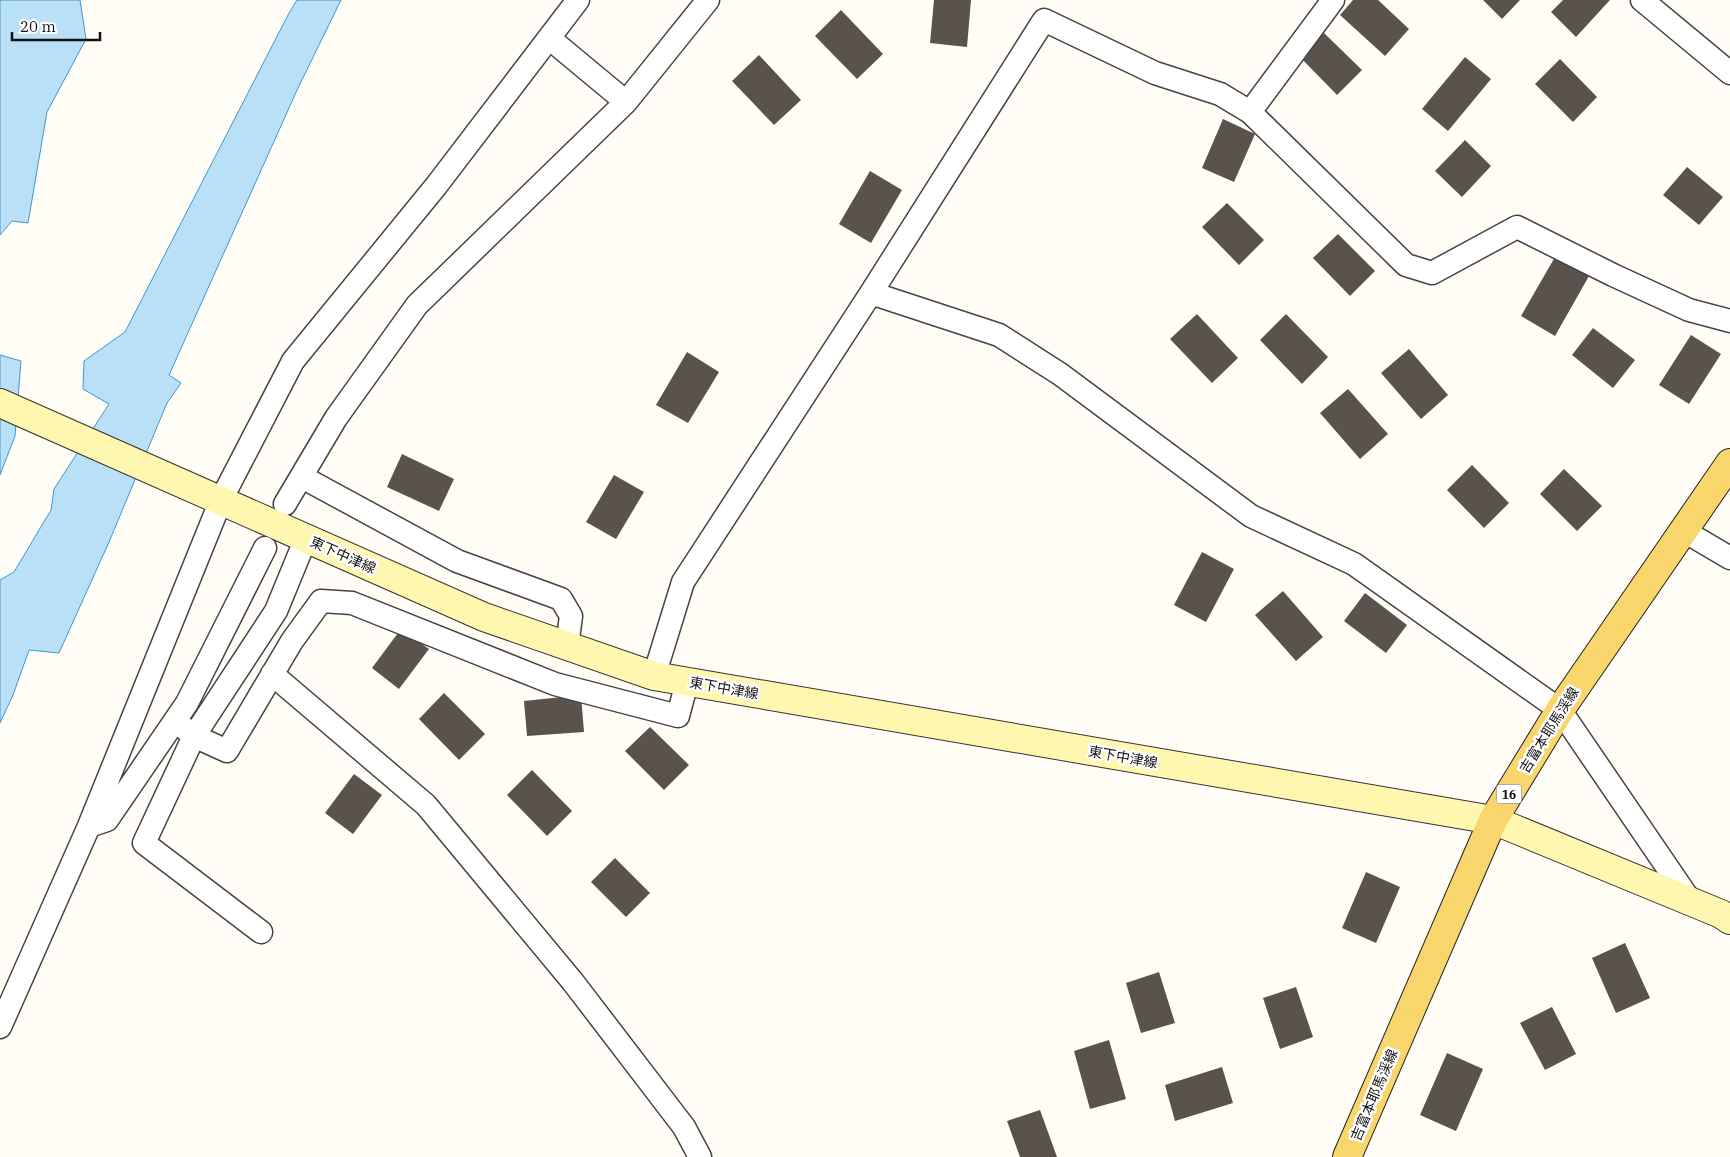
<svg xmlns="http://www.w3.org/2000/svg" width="1730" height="1157" viewBox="0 0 1730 1157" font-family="'IBM Plex Serif','Noto Sans JP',serif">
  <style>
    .water { fill: #b9e0f7; stroke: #3f96cf }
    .building { fill: #5a524d }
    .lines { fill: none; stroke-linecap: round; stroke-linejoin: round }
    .street-casing { stroke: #444; stroke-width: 25 }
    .secondary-casing { stroke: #333; stroke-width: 30 }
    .primary-casing { stroke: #222; stroke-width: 30 }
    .street { stroke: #fff; stroke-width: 22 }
    .secondary { stroke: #fff6b0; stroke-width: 28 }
    .primary { stroke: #f9d66b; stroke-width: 28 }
    .labels { text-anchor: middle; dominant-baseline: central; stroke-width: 5; stroke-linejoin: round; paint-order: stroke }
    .shield { fill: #fff; stroke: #585858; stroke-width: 1 }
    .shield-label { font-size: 12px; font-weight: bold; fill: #111 }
    .street-label { font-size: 14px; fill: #111; stroke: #fff }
  </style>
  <rect width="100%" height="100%" fill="#fffdf5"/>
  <path class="water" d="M0,0h80l6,39 -39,73 -19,111 -16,-2 -12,14z
    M297,0h44l-43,88 -129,287 12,8 -14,20 -58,139 -50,111 -30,-3 -16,45 -13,28v-143l14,-8 37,-62 3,-21 55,-85 -26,-15 1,-28 41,-29 163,-317z
    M0,355l21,6 -6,75 -15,39z"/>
  <path class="building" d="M934,0h37l-4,47 -37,-4z
    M1353,0h25l31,29 -24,27 -45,-41z
    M1483,0h37l-18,19z
    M1563,0h47l-34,37 -25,-25z
    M841,10l42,44 -26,25 -42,-43z
    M1324,33l38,37 -25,25 -37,-38z
    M759,55l42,45 -27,25 -42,-44z
    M1465,57l26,22 -43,52 -26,-22z
    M1560,59l37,38 -24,25 -38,-38z
    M1223,119l32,15 -21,48 -32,-14z
    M1465,140l26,26 -29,31 -27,-26z
    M1687,167l36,30 -24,28 -36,-30z
    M870,171l32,19 -31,53 -32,-19z
    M1227,203l37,37 -25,25 -37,-38z
    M1338,234l37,37 -25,25 -37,-38z
    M1555,257l34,19 -34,60 -34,-20z
    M1197,314l41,44 -26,25 -42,-44z
    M1286,314l42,43 -26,27 -42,-44z
    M1593,328l42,32 -22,28 -41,-33z
    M1691,335l30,19 -32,50 -30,-19z
    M1409,349l39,46 -27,24 -40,-46z
    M687,352l32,20 -31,51 -32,-18z
    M1348,389l40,45 -28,25 -40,-46z
    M402,454l52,25 -15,32 -52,-24z
    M1472,465l37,38 -25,25 -37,-38z
    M1564,469l38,37 -25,25 -37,-37z
    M614,475l30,17 -28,47 -30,-17z
    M1202,552l32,17 -28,53 -32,-17z
    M1283,591l40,46 -27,24 -41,-46z
    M1365,593l42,32 -21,28 -42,-32z
    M401,629l28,20 -30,40 -27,-21z
    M444,693l41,41 -26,26 -40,-41z
    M581,695l3,37 -57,4 -3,-35z
    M650,727l39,38 -25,25 -39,-39z
    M532,770l40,41 -25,25 -40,-41z
    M354,774l28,21 -29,39 -28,-21z
    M615,858l35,35 -24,24 -35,-35z
    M1366,872l34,15 -24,56 -34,-15z
    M1625,943l25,55 -34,15 -24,-55z
    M1159,972l16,51 -34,10 -15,-50z
    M1296,987l17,50 -33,12 -17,-51z
    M1552,1007l24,47 -31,16 -25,-47z
    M1109,1040l17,59 -36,10 -16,-58z
    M1447,1053l36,16 -27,62 -36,-16z
    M1222,1067l11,36 -58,18 -10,-36z
    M1040,1110l17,47h-37l-13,-36z"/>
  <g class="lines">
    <g class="street-casing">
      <path id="street" d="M1642,0l88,73
        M549,38l77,64
        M1250,112l83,-112
        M871,293l128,42 61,39 191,142 103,48 206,146 131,192
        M302,477l155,84 104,38 10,17 -4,30
        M285,504l51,-86 81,-113 209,-203 82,-102
        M1684,531l46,27
        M272,674l154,131 147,177 111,145 16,30
        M654,676l29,-94 188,-289 173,-273 111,53 65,21 30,18 156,153 26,8 85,-46 96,48 76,35 41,11
        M184,728l10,8 82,-125 30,-73
        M89,826l18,-6 80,-117 78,-155
        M261,932l-117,-89 50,-107 33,15 65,-110 29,-40 31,2 203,81 123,32 9,-34
        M0,1027l89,-201 132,-326 72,-139 143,-175 142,-186"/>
    </g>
    <g class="secondary-casing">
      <path id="secondary" d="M0,403l484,214 170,59 839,144 228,94 9,6"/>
    </g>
    <g class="primary-casing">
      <path id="primary" d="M1347,1157l146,-337 67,-110 170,-247"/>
    </g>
    <use href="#street" class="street"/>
    <use href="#secondary" class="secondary"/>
    <use href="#primary" class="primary"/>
  </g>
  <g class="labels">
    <rect class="shield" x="1496.5" y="784.5" width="25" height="19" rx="4"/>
    <g class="shield-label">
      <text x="1509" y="794">16</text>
    </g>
    <g class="street-label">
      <text transform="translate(343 555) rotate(24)">東下中津線</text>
      <text transform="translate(724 688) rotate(10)">東下中津線</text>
      <text transform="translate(1549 730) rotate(-58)">吉富本耶馬渓線</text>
      <text transform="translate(1123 757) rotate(10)">東下中津線</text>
      <text transform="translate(1374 1095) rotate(-67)">吉富本耶馬渓線</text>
    </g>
  </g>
  <path d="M12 32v8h88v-8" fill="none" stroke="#111111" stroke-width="2.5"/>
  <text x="20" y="32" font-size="15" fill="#111111" stroke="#ffffff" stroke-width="4" paint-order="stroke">20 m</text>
</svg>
